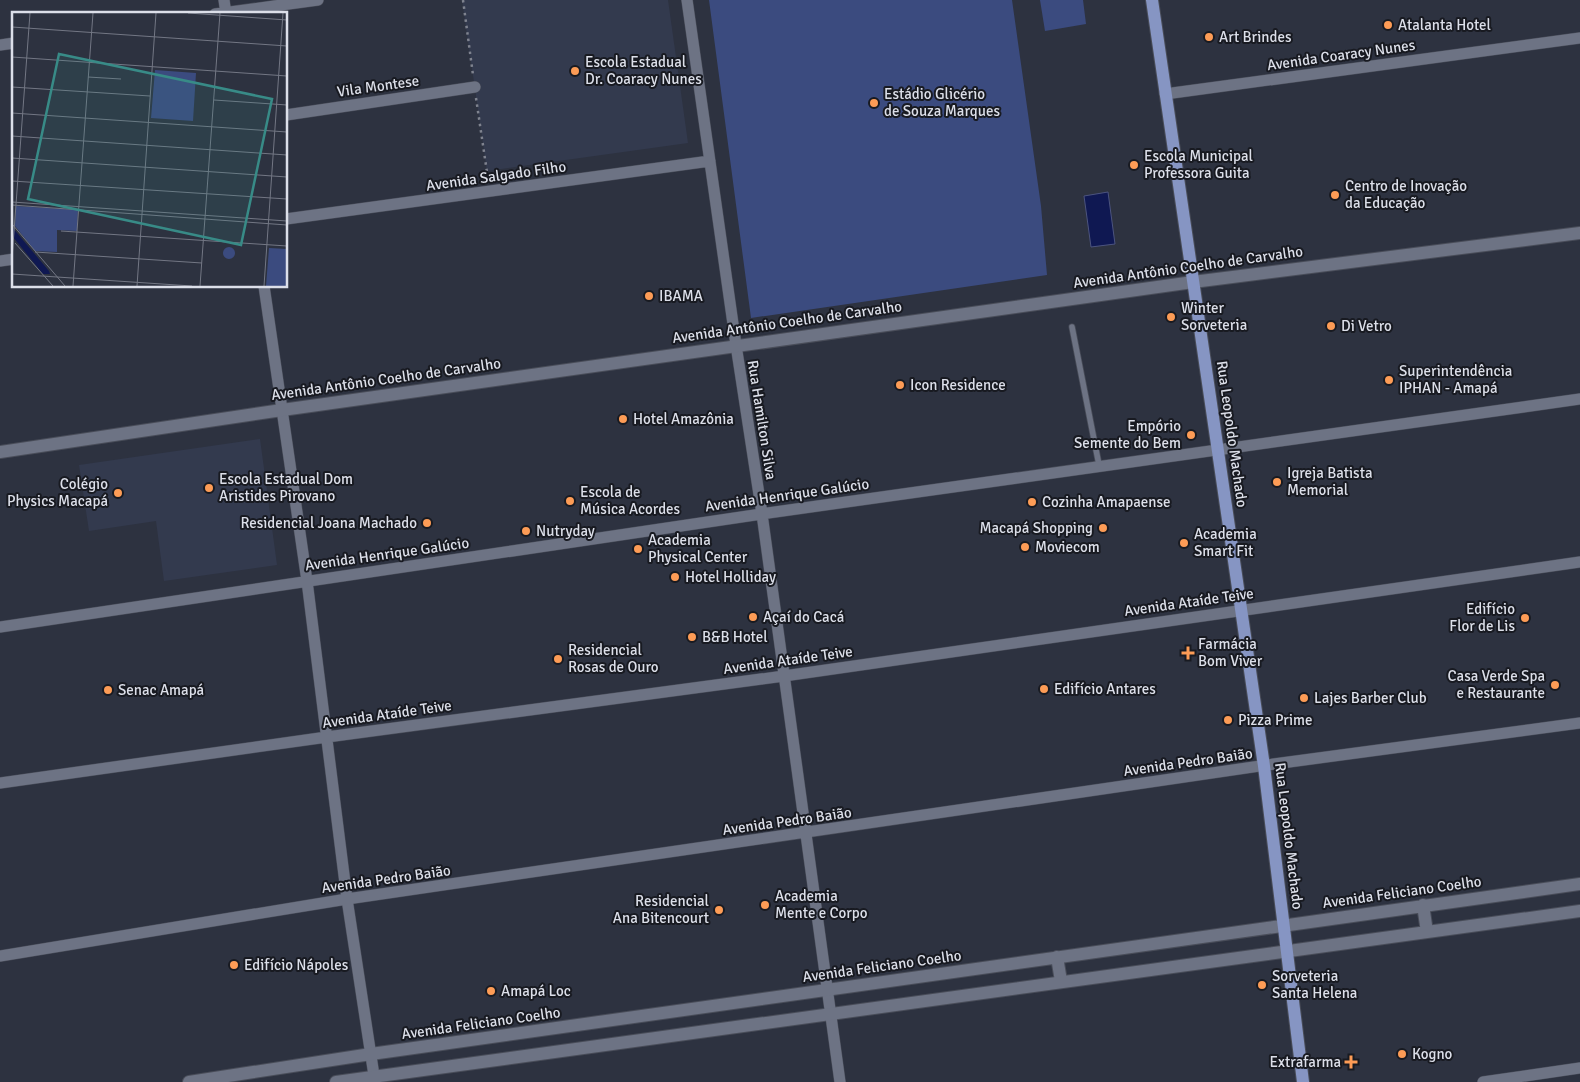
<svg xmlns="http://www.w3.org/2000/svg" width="1580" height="1082" viewBox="0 0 1580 1082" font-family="Signika,sans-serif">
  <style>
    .built { fill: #333a4e }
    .green { fill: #3b4b7f }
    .water { fill: #0f1852; stroke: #4c547f }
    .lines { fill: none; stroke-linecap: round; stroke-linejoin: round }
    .lane-casing { stroke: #494d59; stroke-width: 7 }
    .street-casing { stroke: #494d59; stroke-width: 12 }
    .secondary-casing { stroke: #494d59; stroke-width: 14 }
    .primary-casing { stroke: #494d59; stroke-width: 14 }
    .path { stroke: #7f838f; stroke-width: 2.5; stroke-dasharray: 2.5 4; stroke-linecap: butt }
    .lane { stroke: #6d7384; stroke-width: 5.5 }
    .street { stroke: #6d7384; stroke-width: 11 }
    .secondary { stroke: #6d7384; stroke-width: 12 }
    .primary { stroke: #8695c3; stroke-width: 12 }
    .poi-dot { fill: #fd9c56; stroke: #181a21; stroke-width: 2 }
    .labels { text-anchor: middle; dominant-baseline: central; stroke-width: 4; stroke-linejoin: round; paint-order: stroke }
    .poi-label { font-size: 15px; fill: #dcdfe9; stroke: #181a21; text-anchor: start }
    .street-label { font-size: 15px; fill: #dcdfe9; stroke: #181a21 }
    .inset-road { fill: none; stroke: #737784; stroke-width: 1 }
    .view { fill: #388b87; fill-opacity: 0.15; stroke: #388b87; stroke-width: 2.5 }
    .inset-edge { fill: none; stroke: #dcdfe9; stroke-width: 2.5 }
  </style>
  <rect width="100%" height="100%" fill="#2d3240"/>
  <path class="built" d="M462,0h206l20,143 -201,28z
    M260,439l17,126 -113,16 -8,-60 -67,10 -10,-66z"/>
  <path class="green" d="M709,0h303l29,206 6,69 -296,43z
    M1040,0h43l3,24 -41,7z"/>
  <path class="water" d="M1108,192l7,52 -24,3 -7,-51z"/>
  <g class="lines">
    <g class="lane-casing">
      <path id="lane" d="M1072,327l27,138"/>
    </g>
    <g class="street-casing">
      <path id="street" d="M224,0l2,14
        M687,0l49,345 26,169 78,568
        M215,14l103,-14
        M0,45l14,-2
        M1165,94l415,-56
        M286,115l189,-28
        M286,219l424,-58
        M0,261l14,-2
        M264,286l43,295 40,318 28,183
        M0,627l768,-114 812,-114
        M0,783l327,-46 457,-61 796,-114
        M0,956l347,-57 927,-135 306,-41
        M1483,1082l97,-14"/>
    </g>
    <g class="secondary-casing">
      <path id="secondary" d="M0,452l282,-42 911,-128 387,-49
        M1423,905l4,27
        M1057,957l4,24
        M189,1082l182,-28 1209,-170
        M336,1082c414,-58 829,-114 1244,-171"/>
    </g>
    <g class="primary-casing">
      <path id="primary" d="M1152,0l112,766 39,316"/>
    </g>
    <path class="path" d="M463,0l10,75
      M476,98l12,81"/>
    <use href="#lane" class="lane"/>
    <use href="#street" class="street"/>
    <use href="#secondary" class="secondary"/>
    <use href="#primary" class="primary"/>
  </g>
  <g class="poi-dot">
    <circle cx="1388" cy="25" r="5"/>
    <circle cx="1209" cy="37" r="5"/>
    <circle cx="575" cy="71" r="5"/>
    <circle cx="874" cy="103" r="5"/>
    <circle cx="1134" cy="165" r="5"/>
    <circle cx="1335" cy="195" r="5"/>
    <circle cx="649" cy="296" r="5"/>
    <circle cx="1171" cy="317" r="5"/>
    <circle cx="1331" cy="326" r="5"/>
    <circle cx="1389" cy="380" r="5"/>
    <circle cx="900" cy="385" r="5"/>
    <circle cx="623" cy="419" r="5"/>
    <circle cx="1191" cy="435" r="5"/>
    <circle cx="1277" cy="482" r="5"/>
    <circle cx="209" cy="488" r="5"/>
    <circle cx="118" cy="493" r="5"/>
    <circle cx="570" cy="501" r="5"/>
    <circle cx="1032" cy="502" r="5"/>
    <circle cx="427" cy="523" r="5"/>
    <circle cx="1103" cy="528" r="5"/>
    <circle cx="526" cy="531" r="5"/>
    <circle cx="1184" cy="543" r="5"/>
    <circle cx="1025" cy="547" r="5"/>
    <circle cx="638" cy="549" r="5"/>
    <circle cx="675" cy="577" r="5"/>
    <circle cx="753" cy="617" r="5"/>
    <circle cx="1525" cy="618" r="5"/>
    <circle cx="692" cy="637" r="5"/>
    <path d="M1185.5 645.5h5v5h5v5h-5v5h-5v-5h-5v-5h5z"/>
    <circle cx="558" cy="659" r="5"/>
    <circle cx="1555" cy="685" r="5"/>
    <circle cx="1044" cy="689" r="5"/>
    <circle cx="108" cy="690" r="5"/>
    <circle cx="1304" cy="698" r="5"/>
    <circle cx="1228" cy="720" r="5"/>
    <circle cx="765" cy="905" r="5"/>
    <circle cx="719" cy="910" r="5"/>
    <circle cx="234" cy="965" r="5"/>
    <circle cx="1262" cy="985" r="5"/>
    <circle cx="491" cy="991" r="5"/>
    <circle cx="1402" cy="1054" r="5"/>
    <path d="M1348.5 1054.5h5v5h5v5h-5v5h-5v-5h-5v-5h5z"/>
  </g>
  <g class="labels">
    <g class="poi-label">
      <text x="1398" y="25">Atalanta Hotel</text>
      <text x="1219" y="37">Art Brindes</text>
      <text x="585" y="62">Escola Estadual<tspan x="585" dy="17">Dr. Coaracy Nunes</tspan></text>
      <text x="884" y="94">Estádio Glicério<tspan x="884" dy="17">de Souza Marques</tspan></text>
      <text x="1144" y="156">Escola Municipal<tspan x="1144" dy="17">Professora Guita</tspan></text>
      <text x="1345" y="186">Centro de Inovação<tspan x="1345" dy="17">da Educação</tspan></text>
      <text x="659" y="296">IBAMA</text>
      <text x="1181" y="308">Winter<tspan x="1181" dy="17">Sorveteria</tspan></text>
      <text x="1341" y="326">Di Vetro</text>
      <text x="1399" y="371">Superintendência<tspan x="1399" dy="17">IPHAN - Amapá</tspan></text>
      <text x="910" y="385">Icon Residence</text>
      <text x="633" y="419">Hotel Amazônia</text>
      <text x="1181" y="426" text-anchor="end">Empório<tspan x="1181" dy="17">Semente do Bem</tspan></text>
      <text x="1287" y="473">Igreja Batista<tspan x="1287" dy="17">Memorial</tspan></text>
      <text x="219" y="479">Escola Estadual Dom<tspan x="219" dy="17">Aristides Pirovano</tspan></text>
      <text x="108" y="484" text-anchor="end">Colégio<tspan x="108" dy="17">Physics Macapá</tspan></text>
      <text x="580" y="492">Escola de<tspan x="580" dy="17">Música Acordes</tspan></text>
      <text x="1042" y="502">Cozinha Amapaense</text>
      <text x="417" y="523" text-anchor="end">Residencial Joana Machado</text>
      <text x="1093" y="528" text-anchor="end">Macapá Shopping</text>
      <text x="536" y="531">Nutryday</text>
      <text x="1194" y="534">Academia<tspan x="1194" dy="17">Smart Fit</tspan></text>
      <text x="648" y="540">Academia<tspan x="648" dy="17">Physical Center</tspan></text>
      <text x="1035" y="547">Moviecom</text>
      <text x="685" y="577">Hotel Holliday</text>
      <text x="1515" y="609" text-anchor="end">Edifício<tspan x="1515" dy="17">Flor de Lis</tspan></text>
      <text x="763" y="617">Açaí do Cacá</text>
      <text x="702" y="637">B&amp;B Hotel</text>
      <text x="1198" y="644">Farmácia<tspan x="1198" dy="17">Bom Viver</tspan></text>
      <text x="568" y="650">Residencial<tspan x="568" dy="17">Rosas de Ouro</tspan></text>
      <text x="1545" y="676" text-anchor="end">Casa Verde Spa<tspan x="1545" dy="17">e Restaurante</tspan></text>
      <text x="1054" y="689">Edifício Antares</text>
      <text x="118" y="690">Senac Amapá</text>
      <text x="1314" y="698">Lajes Barber Club</text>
      <text x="1238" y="720">Pizza Prime</text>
      <text x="775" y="896">Academia<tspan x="775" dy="17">Mente e Corpo</tspan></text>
      <text x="709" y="901" text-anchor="end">Residencial<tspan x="709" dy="17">Ana Bitencourt</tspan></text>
      <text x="244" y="965">Edifício Nápoles</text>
      <text x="1272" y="976">Sorveteria<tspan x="1272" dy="17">Santa Helena</tspan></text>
      <text x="501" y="991">Amapá Loc</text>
      <text x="1412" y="1054">Kogno</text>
      <text x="1341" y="1062" text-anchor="end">Extrafarma</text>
    </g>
    <g class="street-label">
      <text transform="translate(1341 55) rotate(-8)">Avenida Coaracy Nunes</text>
      <text transform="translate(378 86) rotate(-8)">Vila Montese</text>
      <text transform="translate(496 176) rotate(-8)">Avenida Salgado Filho</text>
      <text transform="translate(1188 267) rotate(-8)">Avenida Antônio Coelho de Carvalho</text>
      <text transform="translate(787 322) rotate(-8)">Avenida Antônio Coelho de Carvalho</text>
      <text transform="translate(386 379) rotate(-8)">Avenida Antônio Coelho de Carvalho</text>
      <text transform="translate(762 420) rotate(81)">Rua Hamilton Silva</text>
      <text transform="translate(1232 434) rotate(82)">Rua Leopoldo Machado</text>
      <text transform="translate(787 495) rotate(-8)">Avenida Henrique Galúcio</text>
      <text transform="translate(387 554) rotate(-8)">Avenida Henrique Galúcio</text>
      <text transform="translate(1189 602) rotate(-8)">Avenida Ataíde Teive</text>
      <text transform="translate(788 660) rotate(-8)">Avenida Ataíde Teive</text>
      <text transform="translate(387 714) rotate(-8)">Avenida Ataíde Teive</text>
      <text transform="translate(1188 762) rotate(-8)">Avenida Pedro Baião</text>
      <text transform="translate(787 821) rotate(-8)">Avenida Pedro Baião</text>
      <text transform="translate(1289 836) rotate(83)">Rua Leopoldo Machado</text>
      <text transform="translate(386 879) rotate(-8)">Avenida Pedro Baião</text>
      <text transform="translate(1402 892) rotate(-8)">Avenida Feliciano Coelho</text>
      <text transform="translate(882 966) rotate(-8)">Avenida Feliciano Coelho</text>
      <text transform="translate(481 1023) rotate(-8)">Avenida Feliciano Coelho</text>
    </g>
  </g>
  <g transform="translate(12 12)">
    <rect width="275" height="275" fill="#2d3240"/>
    <path d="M143,58l41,3 -3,48 -42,-3zM4,194l62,4 -1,21 -20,-1v22l-22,-1 -20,-25zM211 241a6 6 0 1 1 12 0a6 6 0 1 1-12 0ZM257,236l18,1v37h-21z" fill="#3b4b7f"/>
    <path d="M0,215l37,44 1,3h-7l-30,-37z" fill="#0f1852"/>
    <path class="inset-road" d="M176,1l99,7M0,15l275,19M0,45l275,19M76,65l33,2M0,75l138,9M202,88l73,5M0,101l275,19M0,124l275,19M0,146l275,19M0,169l275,18M0,190l275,19M0,193l275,20M0,212l53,62M49,219l226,15M3,231l38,43M23,240l167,11M0,247l18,-246M0,262l180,12M61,274l20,-273M125,274l19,-273M188,274l20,-273M252,274l19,-273"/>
    <path class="view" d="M47,42l213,45 -31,146 -213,-46z"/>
    <rect width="275" height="275" class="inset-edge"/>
  </g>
</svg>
